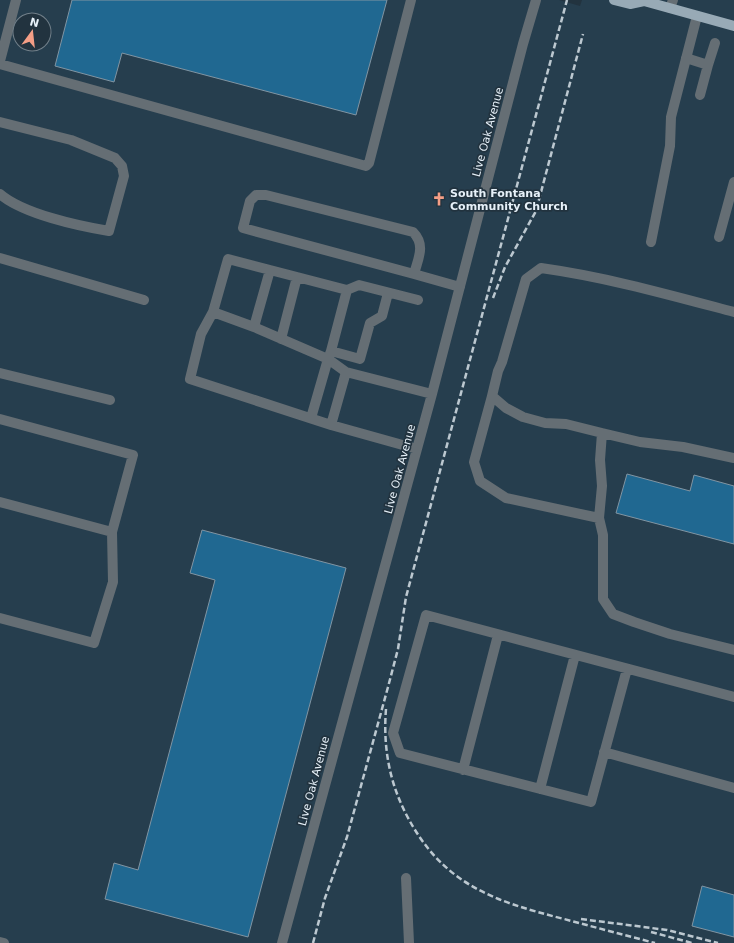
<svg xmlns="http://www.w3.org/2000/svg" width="734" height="943" viewBox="0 0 734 943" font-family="'DejaVu Sans',sans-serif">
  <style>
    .built { fill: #263e4e; fill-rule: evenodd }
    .building { fill: #206891; stroke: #8195a3 }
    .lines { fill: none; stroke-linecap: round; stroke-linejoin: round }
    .minor { stroke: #656e74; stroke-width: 10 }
    .major { stroke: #98aab6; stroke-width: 10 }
    .rail { stroke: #bcc8d0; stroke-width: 2.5; stroke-dasharray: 6 3; stroke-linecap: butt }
    .labels { text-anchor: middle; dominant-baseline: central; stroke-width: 3.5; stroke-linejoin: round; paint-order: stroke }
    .street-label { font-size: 11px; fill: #e7f1f9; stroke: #22333f }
    .poi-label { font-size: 11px; font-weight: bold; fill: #e7f1f9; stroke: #22333f; text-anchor: start }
  </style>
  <rect width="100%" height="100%" fill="#22333f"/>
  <path class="built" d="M0,0h559l21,6 2,-6h152v943h-734zM20,20h24v24h-24z"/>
  <path class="building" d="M72,0h315l-31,115 -234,-62 -8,29 -59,-16z
    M627,474l63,17 4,-16 40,11v58l-118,-31z
    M202,530l144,38 -98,369 -143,-38 9,-36 24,7 77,-290 -25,-7z
    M702,886l32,9v42l-42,-11z"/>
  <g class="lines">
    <path class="minor" d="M670,8l3,-8
      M686,58l22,7 -8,30
      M0,61l16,-61
      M0,64l366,102 3,-3 42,-163
      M708,65l7,-22
      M0,122l71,18 44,18 7,8 2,10 -15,55c-30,-5 -86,-17 -109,-37
      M719,237l15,-55
      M651,242l19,-96 1,-29 26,-101
      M0,258l144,42
      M414,274l-171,-46 7,-27 6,-6h10l147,37c13,13 5,27 1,42l46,13
      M347,290l12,-5 59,15
      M213,312l-12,22 -11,45 141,46
      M254,327l-41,-15 15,-53 42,11
      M281,339l16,-62
      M331,351l29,8 10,-36 12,-7 6,-23
      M0,373l110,27
      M492,396l-18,66 6,19 26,17 93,20
      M311,418l17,-59 3,-8 16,-61 -77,-20 -16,57 74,32 18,13
      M0,419l133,36 -21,77 1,50 -19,61 -94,-25
      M602,433l-36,-9 -21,-1 -22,-6 -17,-9 -14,-12 6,-25 4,-9 24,-83 15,-11c65,9 129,27 193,44
      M417,449l-86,-24 15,-53 86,22
      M734,458l-51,-11 -43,-5 -38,-9 -2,27 2,26 -3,32 4,17v64l10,15 21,8 36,12 64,16
      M0,502l112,30
      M627,669l-36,133 -191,-49 -7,-20 33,-118 308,82
      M604,752l130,36
      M463,770l35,-135
      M540,789l35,-134
      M406,878l3,65
      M0,942l4,1
      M282,943l150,-549 91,-350 13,-44"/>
    <path class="major" d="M614,0l16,4 14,-3 90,25"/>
    <path class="rail" d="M493,298l12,-31 31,-56 47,-177
      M386,709c-3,37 3,72 20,105 36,70 87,87 158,105 30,8 60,16 91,24
      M581,919l86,11 51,13
      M651,932l41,11
      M313,943l12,-45 22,-61 41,-150 10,-38 8,-52 161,-597"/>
  </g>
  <defs>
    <g id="church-bare" transform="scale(1.08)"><path d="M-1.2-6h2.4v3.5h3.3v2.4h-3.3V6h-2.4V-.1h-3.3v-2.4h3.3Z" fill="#f49e86" stroke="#22333f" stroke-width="2.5" paint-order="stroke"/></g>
  </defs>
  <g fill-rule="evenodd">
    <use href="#church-bare" x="439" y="199"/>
  </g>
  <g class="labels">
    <g class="street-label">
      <text transform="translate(488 132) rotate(-75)">Live Oak Avenue</text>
      <text transform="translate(400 469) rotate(-75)">Live Oak Avenue</text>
      <text transform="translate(314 781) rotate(-75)">Live Oak Avenue</text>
    </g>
    <g class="poi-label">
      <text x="450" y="193">South Fontana<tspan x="450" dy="13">Community Church</tspan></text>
    </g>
  </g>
  <g transform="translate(32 32) rotate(15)"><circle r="19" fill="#22333f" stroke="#717f89"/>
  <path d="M0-3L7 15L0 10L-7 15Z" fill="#f49e86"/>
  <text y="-6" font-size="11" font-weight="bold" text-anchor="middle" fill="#e7f1f9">N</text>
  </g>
</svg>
